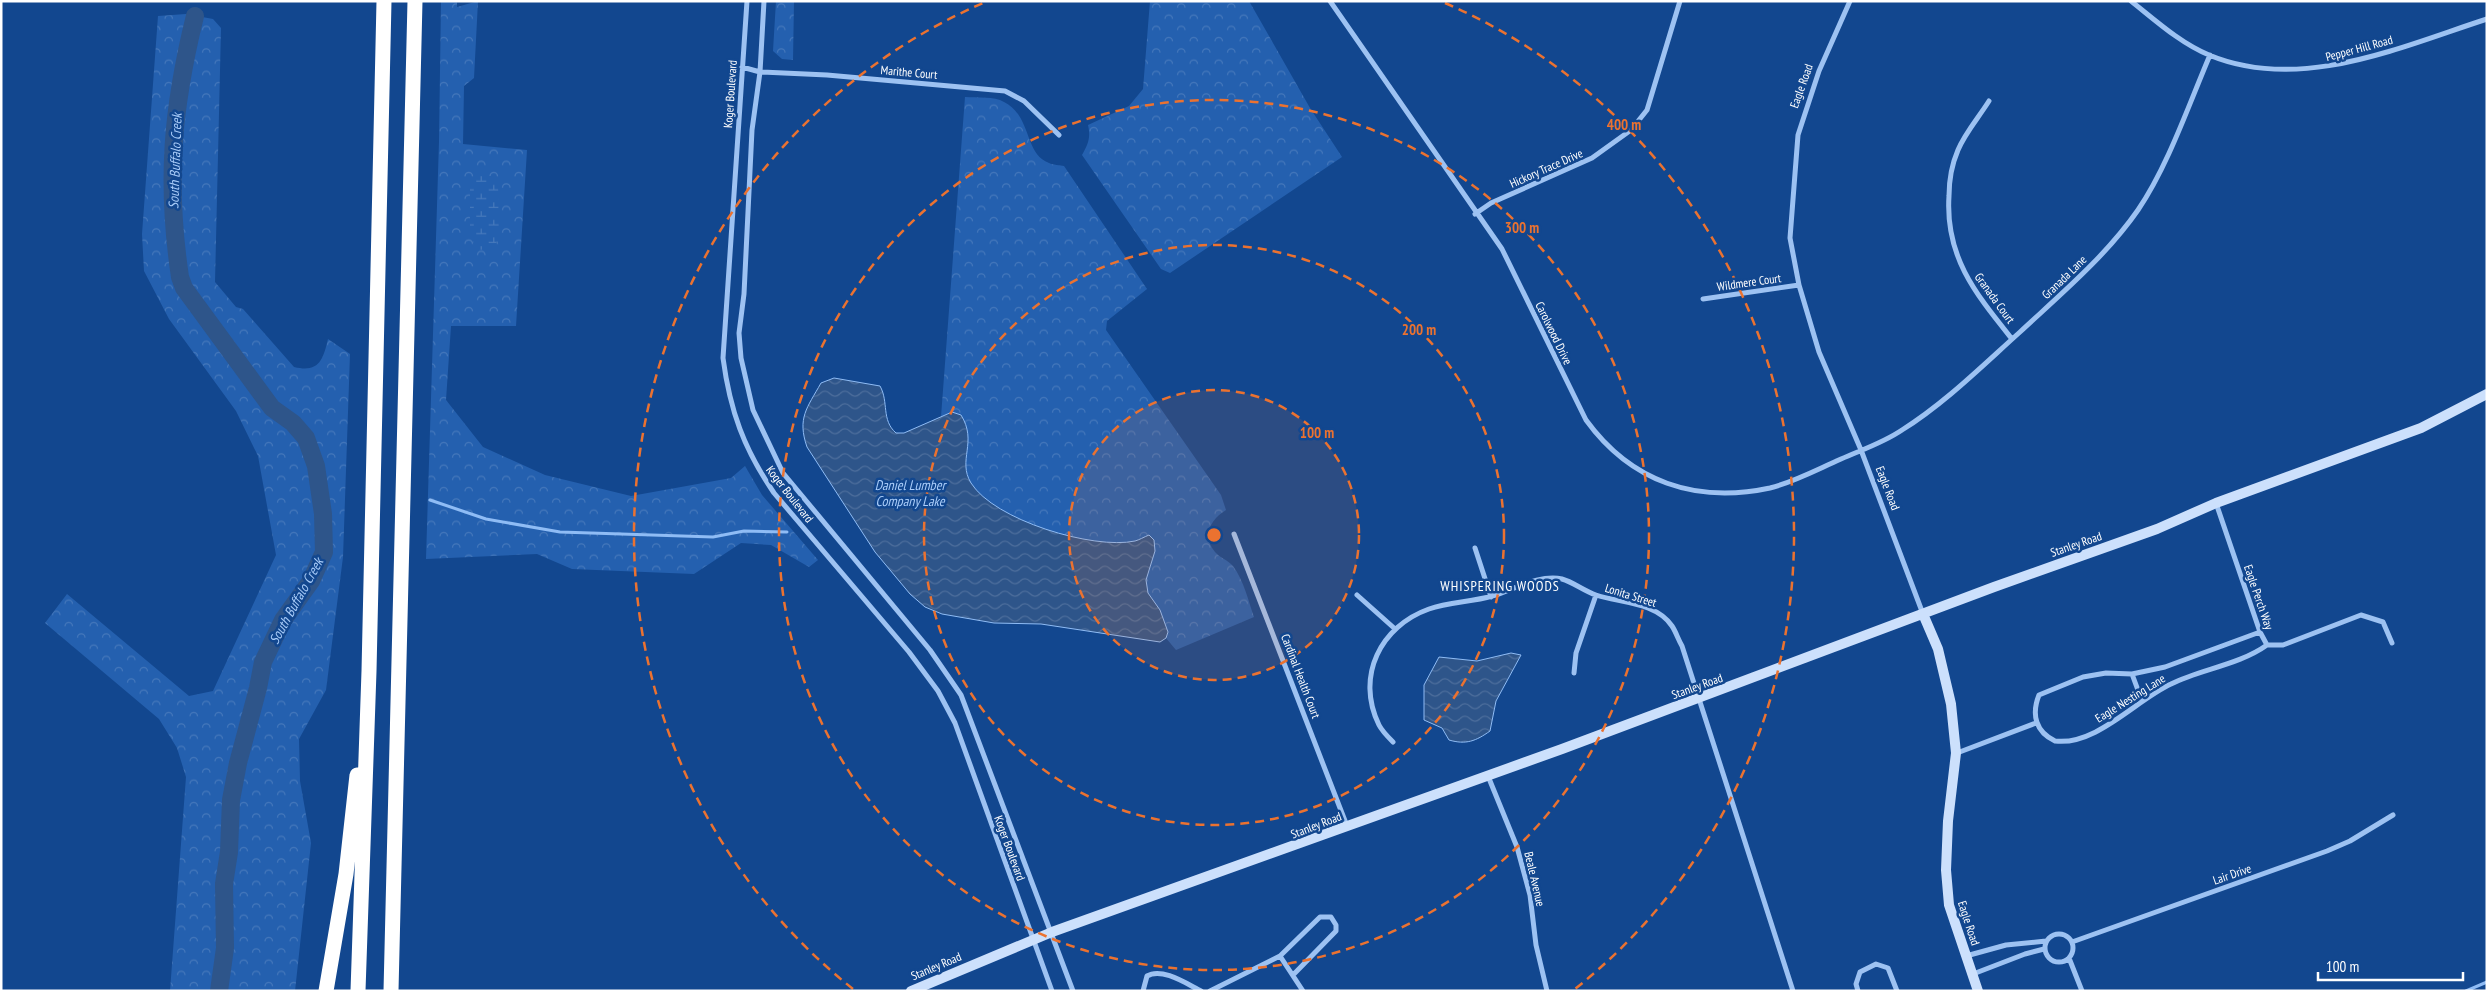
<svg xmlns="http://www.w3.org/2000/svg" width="2488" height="992" viewBox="0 0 2488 992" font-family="'PT Sans Narrow',sans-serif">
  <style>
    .forest { fill: url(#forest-crowns) }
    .wetland { fill: url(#wetland-marsh) }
    .water { fill: url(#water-waves); stroke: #8fbcf5 }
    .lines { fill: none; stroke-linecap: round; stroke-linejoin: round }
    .stream { stroke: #8fbcf5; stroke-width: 3 }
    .river { stroke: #2e558a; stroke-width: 18 }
    .street { stroke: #9dc2f2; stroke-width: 5 }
    .secondary { stroke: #cce0fc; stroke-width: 10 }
    .highway { stroke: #fff; stroke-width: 15 }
    .ring { fill: none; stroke: #eb7230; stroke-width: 2.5; stroke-dasharray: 9 6 }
    .labels { text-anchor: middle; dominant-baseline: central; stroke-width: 5; stroke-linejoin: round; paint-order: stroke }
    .street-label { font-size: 12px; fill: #fff; stroke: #12478f }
    .water-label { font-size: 14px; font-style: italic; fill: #a9ccf9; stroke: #12478f }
    .neighbourhood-label { font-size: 14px; letter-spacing: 1px; fill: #fff; stroke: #12478f }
    .centre { fill: #eb7230; stroke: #12478f; stroke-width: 2.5 }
    .ring-label { font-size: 15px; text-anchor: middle; font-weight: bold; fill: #eb7230; stroke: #12478f; stroke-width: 5; stroke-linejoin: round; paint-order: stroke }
  </style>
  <defs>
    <pattern id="forest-crowns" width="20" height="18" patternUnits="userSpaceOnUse" patternTransform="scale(1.25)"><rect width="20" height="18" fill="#2460af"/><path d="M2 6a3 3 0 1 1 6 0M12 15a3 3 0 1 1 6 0" fill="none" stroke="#4578bb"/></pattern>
    <pattern id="wetland-marsh" width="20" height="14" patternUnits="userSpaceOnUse" patternTransform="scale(1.25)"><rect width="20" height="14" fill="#2460af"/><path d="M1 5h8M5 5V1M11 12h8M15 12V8" fill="none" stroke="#4578bb"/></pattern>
    <pattern id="water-waves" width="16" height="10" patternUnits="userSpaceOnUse" patternTransform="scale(1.25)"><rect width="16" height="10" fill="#2e558a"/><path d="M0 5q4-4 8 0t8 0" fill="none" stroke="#4d6e9c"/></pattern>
  </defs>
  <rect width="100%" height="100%" fill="#12478f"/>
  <path class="forest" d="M441,1h16v6l21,-6 -4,77 -10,8 -1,58 64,6 -11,176h-65l-5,74 37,47 62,28 86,21 100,-18 14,-12 17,29 56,65 -9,7 -38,-22 -30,-2 -47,31 -122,-5 -35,-15 -111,5 13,-417z
    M776,1h18l-1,59 -11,-1 -9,-8z
    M1150,1h99l61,107 32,49 -172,116 -9,-4 -79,-114c6,-11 9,-17 6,-30l41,-19 14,-17z
    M186,14l27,5 8,9 -6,254 21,25 7,2 51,58c25,6 29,-7 34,-28l22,15 -7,203 -17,133 -27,49 1,42 11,62 -16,148h-125l16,-214 -9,-29 -18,-29 -114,-96 22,-29 122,102 24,-5 63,-136 -18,-99 -22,-45 -67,-92 -25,-48 -2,-37 16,-218z
    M965,97c12,1 29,-1 39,5 28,14 20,52 45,61 4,2 11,2 15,3l83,123 -40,32 -1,9 115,165 5,15c-15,9 -25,26 -11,42 5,6 13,8 18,14 11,15 15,34 21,51l-78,33 -10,-12 2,-6 -8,-22 -12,-17 -3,-13 10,-29 -6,-16c-5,2 -10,5 -14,6 -42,9 -141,-21 -164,-58 -14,-24 7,-41 -10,-68l-9,-3 -11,5z"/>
  <path class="wetland" d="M476,176h16l6,5 1,57 -6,10 -14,2 -9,-13v-55z"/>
  <path class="water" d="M834,378l46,8c9,16 1,34 16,47h8l48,-21 9,3c17,27 -4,45 10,68 23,37 122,67 164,58 4,-1 9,-4 14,-6l5,5 1,11 -9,29 2,13 12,17 8,22 -2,6 -6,4 -119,-18 -47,-1 -52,-9 -17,-7 -15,-13 -35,-42 -68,-105c-10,-29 0,-39 14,-64z
    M1511,653l10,2 -25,46 -6,30c-14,10 -24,14 -41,9l-7,-12 -18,-8v-35l15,-28 38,4z"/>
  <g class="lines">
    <path class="stream" d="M430,500l56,19 74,13 153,5 31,-6 43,1
      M2466,991l21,-9"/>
    <path class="river" d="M195,16c-23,93 -29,166 -15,261l4,11 88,120 21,15 13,15 10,28 7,48 1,38 -13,29 -28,39 -20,42 -5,26 -20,75 -7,37 -2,52 -5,32 1,64 -6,43"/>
    <path class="street" d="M747,1l-24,357c7,53 21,91 51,135l135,159 29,39 17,32 97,268
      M764,1l-4,71 -8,58 -8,164 -5,39 2,25 12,52 30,63 147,177 31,45 112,296
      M1330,1l172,248 84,171c45,62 110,84 184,68 24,-6 48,-19 71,-29 20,-9 42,-16 61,-29 43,-27 80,-64 118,-98 41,-38 86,-76 118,-122 30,-44 51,-106 72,-155
      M1850,1l-31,70 -21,64 -8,103 9,47 20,67 42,98 62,164
      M2131,1c24,19 49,42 78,54 91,38 191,-8 278,-36
      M742,67l18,5 67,3 178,16 19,10 35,34
      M1989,101c-10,16 -24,32 -31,49 -6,14 -9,31 -9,46 -4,61 27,98 63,143
      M1475,214l16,-11 101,-45 39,-28 16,-20 33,-109
      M1703,299l96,-14
      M2216,503l44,129 7,13h16l78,-30 22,7 9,21
      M1234,534l113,292
      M1475,548l16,49
      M1357,595l37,33
      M2260,632l-95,35 -33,7 -26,-1 -23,4 -44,18c-8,20 -3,37 16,46 41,5 81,-41 116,-57 30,-15 68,-19 96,-39
      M1574,673l2,-20 20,-58
      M2132,674l10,27
      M1393,742c-5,-5 -11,-11 -14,-17 -24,-49 2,-99 50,-116 20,-7 43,-7 63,-13 21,-6 47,-22 70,-17 11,3 22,12 34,16 24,8 60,7 76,31 4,6 6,13 10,20l111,345
      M1957,753l79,-30
      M1488,776l29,71 13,48 6,50 11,46
      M2045 948a14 14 0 1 1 28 0a14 14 0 1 1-28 0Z
      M2072,942l255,-91 23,-10 43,-26
      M1280,956l23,35
      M1966,956l40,-11 40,-4
      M2069,958l13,33
      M1973,974l52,-20 19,-5
      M1143,991l4,-15c15,-9 40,8 54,15
      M1210,991l70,-35 40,-39h11l5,8v6l-43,44
      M1858,991l-2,-7 4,-12 16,-8 12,4 9,23"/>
    <path class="secondary" d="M1923,614l15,35 13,55 5,49 -8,68 -2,49 3,35 29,86
      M911,991l141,-59 510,-183 432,-162 163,-58 59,-26 205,-75 66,-34"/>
    <path class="highway" d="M326,991l20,-117 11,-99
      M358,991l11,-320 15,-670
      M391,991l24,-990"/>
  </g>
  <circle cx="1214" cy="535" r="145" fill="#eb7230" fill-opacity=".12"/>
  <g class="ring">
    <circle cx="1214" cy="535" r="145"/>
    <circle cx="1214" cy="535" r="290"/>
    <circle cx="1214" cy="535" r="435"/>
    <path d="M853 989A580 580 0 0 1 983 3M1445 3A580 580 0 0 1 1575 989"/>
  </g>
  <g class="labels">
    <g class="street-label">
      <text transform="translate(2359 48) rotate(-15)">Pepper Hill Road</text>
      <text transform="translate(909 72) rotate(5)">Marithe Court</text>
      <text transform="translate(1801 86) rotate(-70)">Eagle Road</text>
      <text transform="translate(730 94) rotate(-86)">Koger Boulevard</text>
      <text transform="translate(1546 168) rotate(-24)">Hickory Trace Drive</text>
      <text transform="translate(2064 277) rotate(-44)">Granada Lane</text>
      <text transform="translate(1749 282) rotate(-8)">Wildmere Court</text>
      <text transform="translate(1995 298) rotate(54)">Granada Court</text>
      <text transform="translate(1554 333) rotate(64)">Carolwood Drive</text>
      <text transform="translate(1888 488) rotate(69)">Eagle Road</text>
      <text transform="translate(790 494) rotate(52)">Koger Boulevard</text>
      <text transform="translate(2076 544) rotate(-19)">Stanley Road</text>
      <text transform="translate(1631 595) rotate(17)">Lonita Street</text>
      <text transform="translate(2259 597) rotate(71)">Eagle Perch Way</text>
      <text transform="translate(1301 676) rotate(69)">Cardinal Health Court</text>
      <text transform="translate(1697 686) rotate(-20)">Stanley Road</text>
      <text transform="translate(2130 698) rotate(-32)">Eagle Nesting Lane</text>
      <text transform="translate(1316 825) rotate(-21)">Stanley Road</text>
      <text transform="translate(1010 848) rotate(70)">Koger Boulevard</text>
      <text transform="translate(2232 874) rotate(-19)">Lair Drive</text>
      <text transform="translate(1535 879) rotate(77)">Beale Avenue</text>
      <text transform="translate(1969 923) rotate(72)">Eagle Road</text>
      <text transform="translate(936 966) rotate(-23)">Stanley Road</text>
    </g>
    <g class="water-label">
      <text transform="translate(175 161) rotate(-88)">South Buffalo Creek</text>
      <text x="910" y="485">Daniel Lumber<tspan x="910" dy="16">Company Lake</tspan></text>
      <text transform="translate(296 601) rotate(-61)">South Buffalo Creek</text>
    </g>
    <g class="neighbourhood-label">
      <text x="1500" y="586">WHISPERING WOODS</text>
    </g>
  </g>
  <circle cx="1214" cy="535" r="8" class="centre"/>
  <g class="ring-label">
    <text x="1624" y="130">400 m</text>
    <text x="1522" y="233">300 m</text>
    <text x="1419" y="335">200 m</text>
    <text x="1317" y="438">100 m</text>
  </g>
  <rect width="2488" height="992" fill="none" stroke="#ffffff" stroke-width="5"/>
  <path d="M2318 972v8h145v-8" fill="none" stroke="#ffffff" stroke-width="2.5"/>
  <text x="2326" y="972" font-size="15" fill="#ffffff" stroke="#12478f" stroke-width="4" paint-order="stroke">100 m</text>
</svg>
